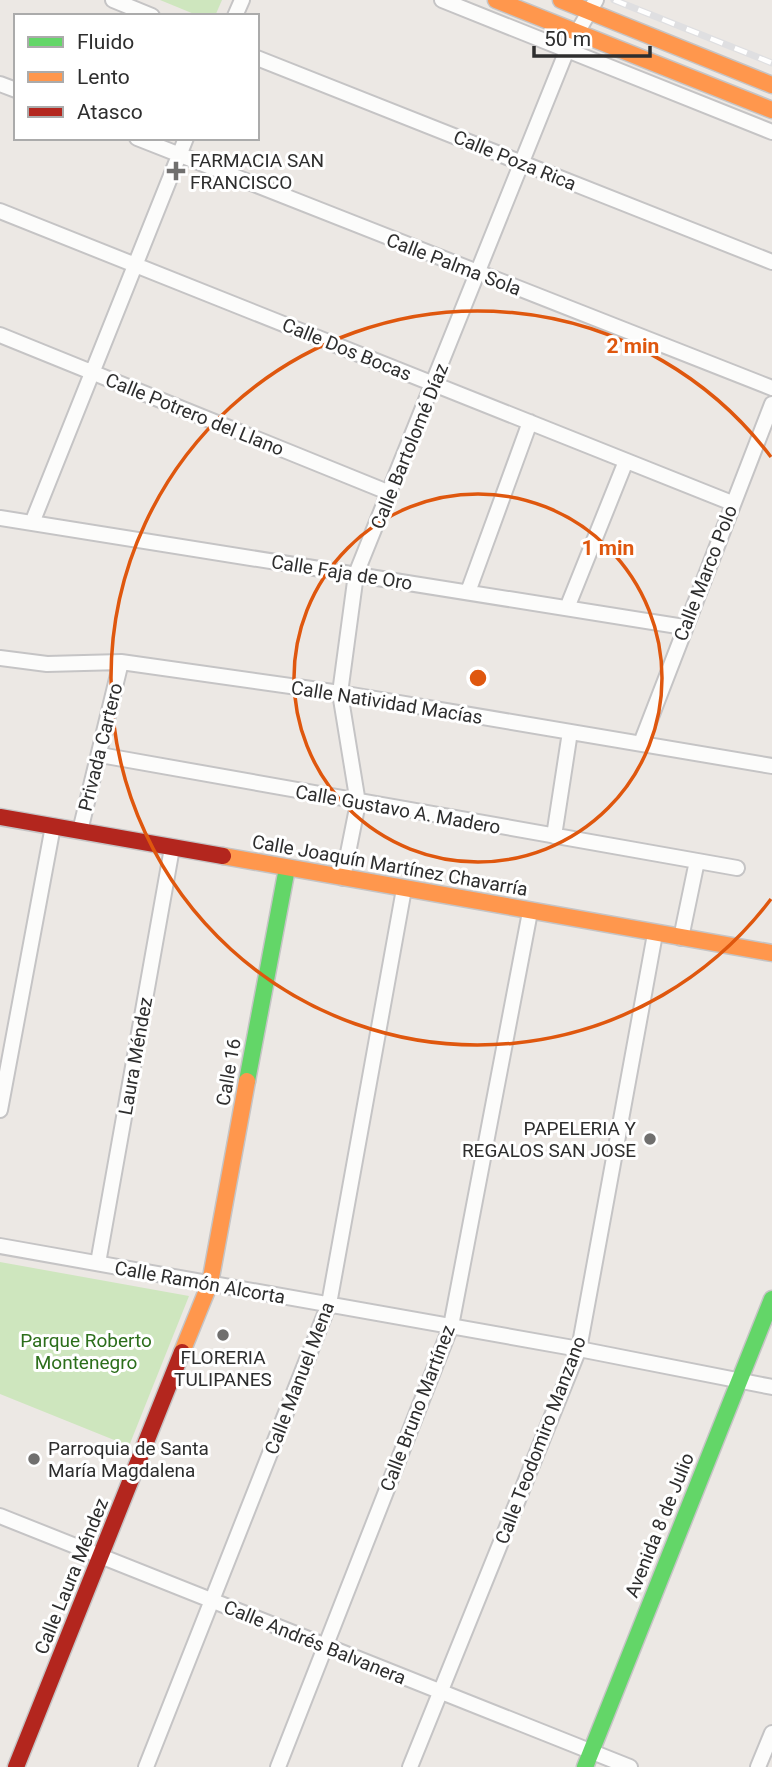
<svg xmlns="http://www.w3.org/2000/svg" width="772" height="1767" font-family="Roboto,sans-serif">
<rect width="100%" height="100%" fill="#ece8e4"/>
<path fill="#cee6be" d="M 160,0 L 222,0 L 215,16 L 199,16 Z
M 0,1262 L 189,1296 L 129,1446 L 0,1394 Z"/>
<g fill="none" stroke-linecap="round" stroke-linejoin="round">
<g stroke="#c5c4c5" stroke-width="18">
<path id="street" d="M 113,0 L 152,16
M 442,0 L 772,132
M 235,16 L 242,0
M 257,58 L 772,262
M 0,84 L 16,90
M 137,138 L 772,388
M 0,211 L 732,503
M 0,335 L 390,493
M 0,518 L 684,627
M 32,523 L 186,138
M 468,592 L 530,422
M 567,608 L 626,461
M 0,658 L 47,664 L 121,662 L 340,693 L 772,766
M 641,743 L 772,404
M 100,755 L 737,868
M 80,831 L 121,662
M 554,836 L 570,732
M 343,878 L 358,803 L 340,693 L 356,574 L 567,50 L 596,0
M 681,938 L 697,861
M 0,1110 L 53,826
M 0,1246 L 579,1349 L 772,1387
M 98,1263 L 172,848
M 0,1516 L 630,1767
M 146,1767 L 329,1304 L 404,889
M 278,1767 L 451,1326 L 530,912
M 410,1767 L 579,1349 L 655,934
M 758,1767 L 772,1733"/>
</g>
<g stroke="#c5c4c5" stroke-width="19">
<path id="fast" d="M 247,1081 L 287,868
M 585,1767 L 772,1299"/>
</g>
<g stroke="#c5c4c5" stroke-width="19">
<path id="slow" d="M 496,0 L 772,110
M 561,0 L 772,85
M 223,856 L 772,953
M 182,1352 L 210,1283 L 247,1081"/>
</g>
<g stroke="#c5c4c5" stroke-width="19">
<path id="jam" d="M 0,817 L 223,856
M 16,1767 L 182,1352"/>
</g>
<use href="#street" stroke="#fcfcfb" stroke-width="14"/>
<use href="#fast" stroke="#63d668" stroke-width="16"/>
<use href="#slow" stroke="#ff974d" stroke-width="16"/>
<use href="#jam" stroke="#b3261e" stroke-width="16"/>
<g stroke="#dfdfe1" stroke-width="7">
<path id="rail" d="M 614,0 L 772,63"/>
</g>
<use href="#rail" stroke="#fff" stroke-width="4.5" stroke-dasharray="13" stroke-linecap="butt"/>
</g>
<g fill="none" stroke="#df570e" stroke-width="3.5">
<circle cx="478" cy="678" r="184"/>
<path d="M771 899A367 367 0 1 1 771 457"/>
</g>
<g fill="#706f6e" stroke="#fff" stroke-width="2.5">
<path d="M172.5 160.5h7v7h7v7h-7v7h-7v-7h-7v-7h7z"/>
<circle cx="650" cy="1139" r="7"/>
<circle cx="223" cy="1335" r="7"/>
<circle cx="34" cy="1459" r="7"/>
</g>
<g text-anchor="middle" stroke-width="6" stroke-linejoin="round" paint-order="stroke">
<g font-size="19" fill="#2e2e2e" stroke="#fff" text-anchor="start">
<text x="190" y="167">FARMACIA SAN<tspan x="190" dy="22">FRANCISCO</tspan></text>
<text x="636" y="1135" text-anchor="end">PAPELERIA Y<tspan x="636" dy="22">REGALOS SAN JOSE</tspan></text>
<text x="223" y="1364" text-anchor="middle">FLORERIA<tspan x="223" dy="22">TULIPANES</tspan></text>
<text x="48" y="1455">Parroquia de Santa<tspan x="48" dy="22">María Magdalena</tspan></text>
</g>
<g font-size="19" fill="#2e2e2e" stroke="#fff">
<text transform="translate(515 160) rotate(22)" y="7">Calle Poza Rica</text>
<text transform="translate(454 264) rotate(21)" y="7">Calle Palma Sola</text>
<text transform="translate(347 349) rotate(22)" y="7">Calle Dos Bocas</text>
<text transform="translate(195 414) rotate(22)" y="7">Calle Potrero del Llano</text>
<text transform="translate(409 446) rotate(-68)" y="7">Calle Bartolomé Díaz</text>
<text transform="translate(342 572) rotate(9)" y="7">Calle Faja de Oro</text>
<text transform="translate(705 573) rotate(-69)" y="7">Calle Marco Polo</text>
<text transform="translate(387 702) rotate(9)" y="7">Calle Natividad Macías</text>
<text transform="translate(100 747) rotate(-76)" y="7">Privada Cartero</text>
<text transform="translate(398 809) rotate(10)" y="7">Calle Gustavo A. Madero</text>
<text transform="translate(390 865) rotate(10)" y="7">Calle Joaquín Martínez Chavarría</text>
<text transform="translate(135 1056) rotate(-80)" y="7">Laura Méndez</text>
<text transform="translate(228 1072) rotate(-80)" y="7">Calle 16</text>
<text transform="translate(200 1282) rotate(10)" y="7">Calle Ramón Alcorta</text>
<text transform="translate(299 1378) rotate(-69)" y="7">Calle Manuel Mena</text>
<text transform="translate(417 1408) rotate(-69)" y="7">Calle Bruno Martínez</text>
<text transform="translate(540 1440) rotate(-69)" y="7">Calle Teodomiro Manzano</text>
<text transform="translate(659 1525) rotate(-68)" y="7">Avenida 8 de Julio</text>
<text transform="translate(71 1576) rotate(-68)" y="7">Calle Laura Méndez</text>
<text transform="translate(315 1642) rotate(22)" y="7">Calle Andrés Balvanera</text>
</g>
<g font-size="19" fill="#2c6e1b" stroke="#fff">
<text x="86" y="1347">Parque Roberto<tspan x="86" dy="22">Montenegro</tspan></text>
</g>
</g>
<circle cx="478" cy="678" r="10" fill="#df570e" stroke="#fff" stroke-width="3.5"/>
<g font-size="21" text-anchor="middle" font-weight="bold" fill="#df570e" stroke="#fff" stroke-width="6" stroke-linejoin="round" paint-order="stroke">
<text x="633" y="353">2 min</text>
<text x="608" y="555">1 min</text>
</g>
<rect x="14" y="14" width="245" height="126" fill="#ffffff" stroke="#ababab" stroke-width="2"/>
<rect x="28" y="37" width="35" height="10" fill="#63d668" stroke="#ababab" stroke-width="2"/>
<text x="77" y="49" font-size="21" fill="#2e2e2e">Fluido</text>
<rect x="28" y="72" width="35" height="10" fill="#ff974d" stroke="#ababab" stroke-width="2"/>
<text x="77" y="84" font-size="21" fill="#2e2e2e">Lento</text>
<rect x="28" y="107" width="35" height="10" fill="#b3261e" stroke="#ababab" stroke-width="2"/>
<text x="77" y="119" font-size="21" fill="#2e2e2e">Atasco</text>
<path d="M534 46v10h116v-10" fill="none" stroke="#2e2e2e" stroke-width="3.5"/>
<text x="544" y="46" font-size="21" fill="#2e2e2e" stroke="#ffffff" stroke-width="5" paint-order="stroke">50 m</text>
</svg>
